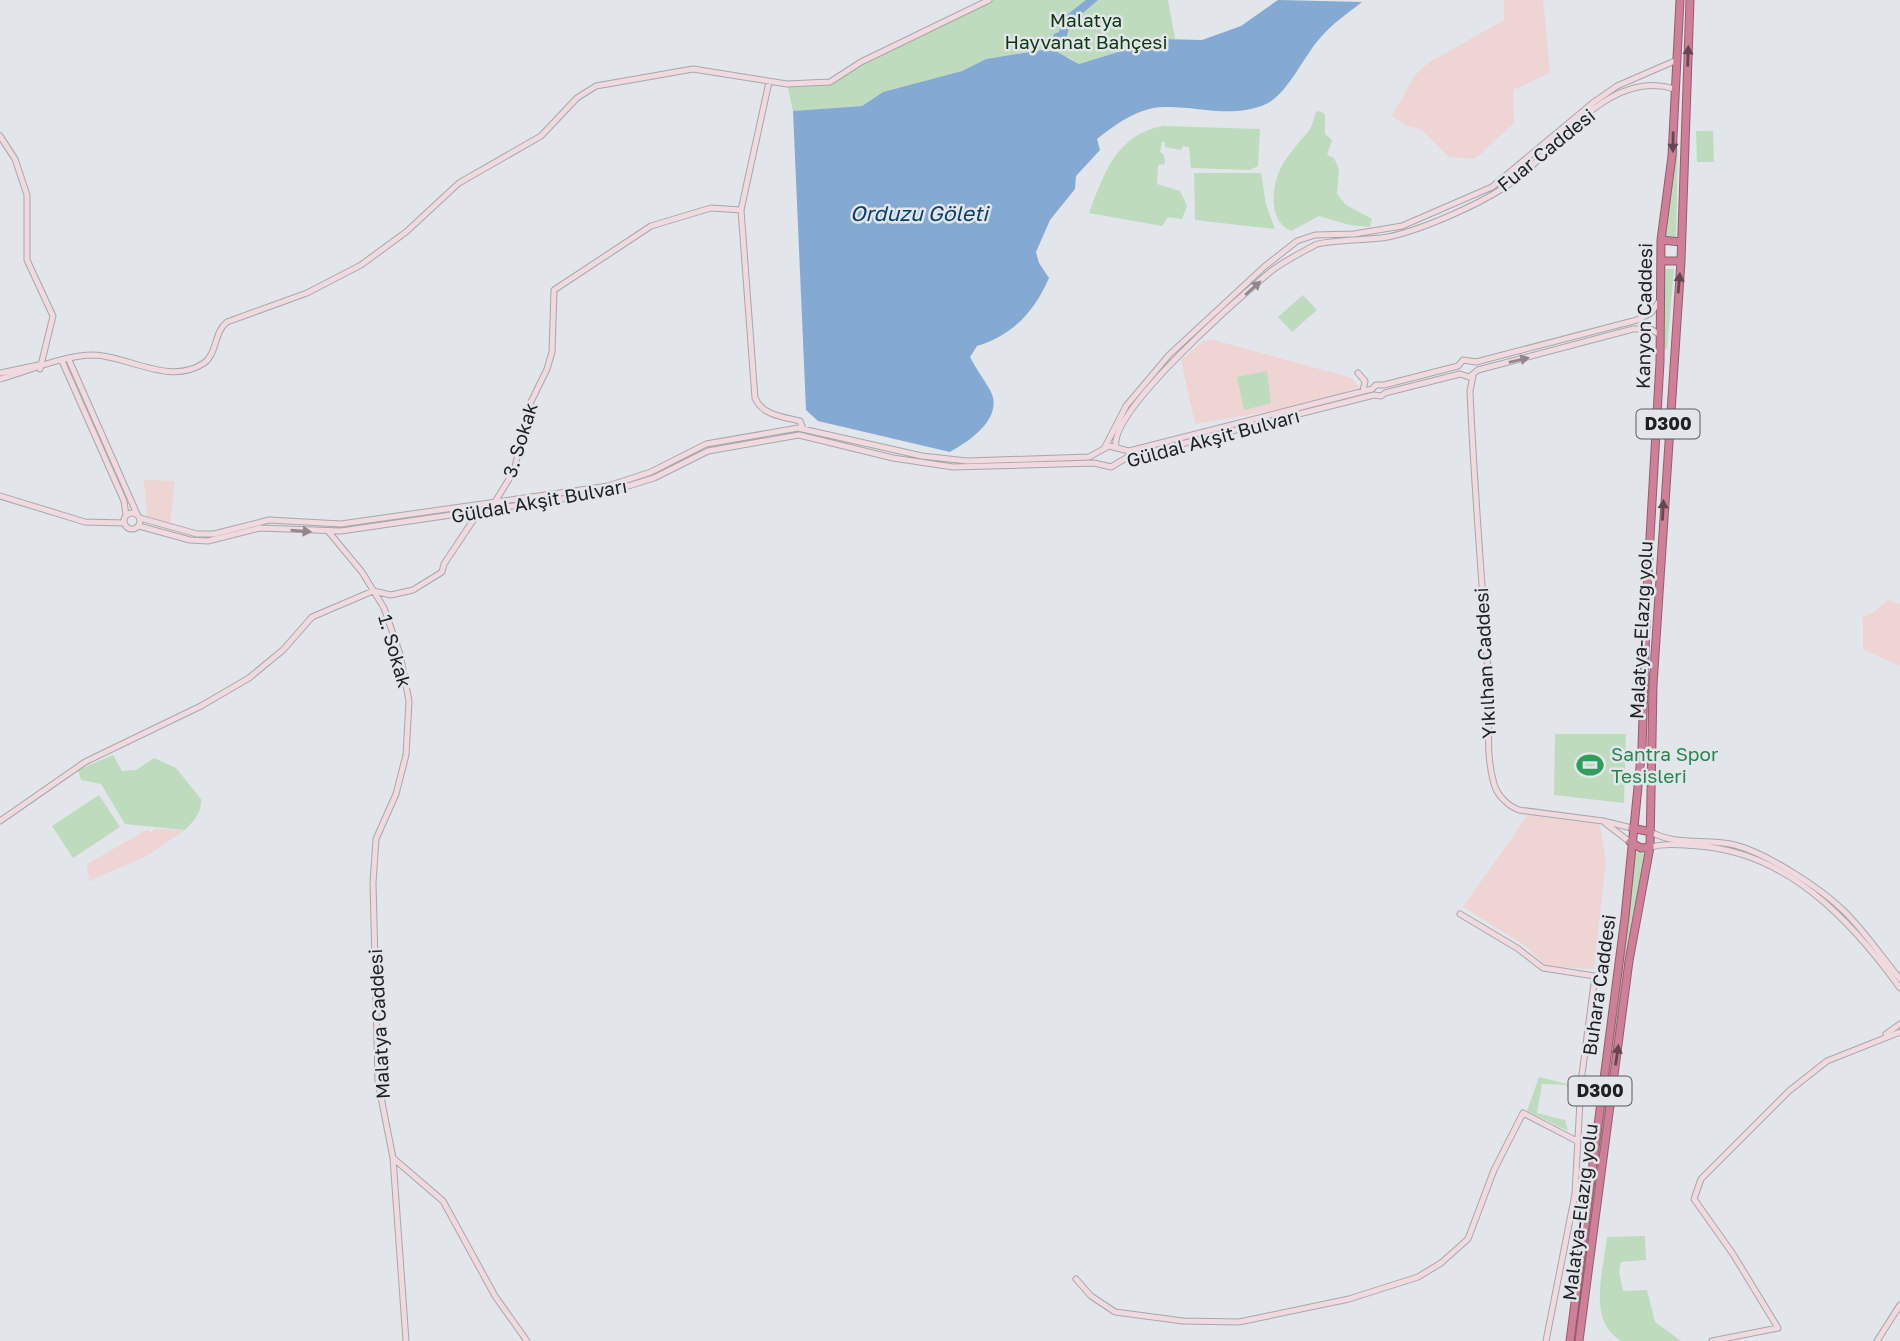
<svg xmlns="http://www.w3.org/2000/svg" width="1900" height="1341" font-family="'Golos Text',sans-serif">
<rect width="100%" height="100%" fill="#e2e5ea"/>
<path fill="#efd4d4" d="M 1504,0 L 1543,0 L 1550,73 L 1513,90 L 1514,123 L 1475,159 L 1449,157 L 1421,129 L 1407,126 L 1392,116 L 1415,75 L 1428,63 L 1504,20 Z
M 1214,340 L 1352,378 L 1359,387 L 1316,403 L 1195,424 L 1181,360 L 1203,341 Z
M 144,480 L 175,481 L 170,524 L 147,516 Z
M 1888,600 L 1900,605 L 1900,666 L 1863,649 L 1863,617 L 1874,612 Z
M 1528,815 L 1600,824 L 1606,861 L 1594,969 L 1546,966 L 1526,946 L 1463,907 Z
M 148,829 L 150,832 L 156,829 L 185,830 L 147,856 L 89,881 L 87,864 Z"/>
<path fill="#bedbbd" d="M 989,0 L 1168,0 L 1175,39 L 1161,39 L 1079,64 L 1070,58 L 1042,50 L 986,59 L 962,71 L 883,92 L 862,106 L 793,111 L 787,84 L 830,82 Z
M 1320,111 L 1325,115 L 1325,134 L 1332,140 L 1327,155 L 1334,158 L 1339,169 L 1337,194 L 1346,205 L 1372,219 L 1370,227 L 1350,225 L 1319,216 L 1291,231 C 1266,220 1272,181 1284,162 C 1291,151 1300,141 1308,132 C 1312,127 1314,118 1316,112 Z
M 1163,126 L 1260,129 L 1258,166 L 1250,170 L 1191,168 L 1189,147 L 1183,146 L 1181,150 L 1165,147 L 1165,142 L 1162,142 L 1160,152 L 1164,155 L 1165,164 L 1158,165 L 1157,184 L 1180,191 L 1187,206 L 1182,219 L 1168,217 L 1162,226 L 1089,213 C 1104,173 1117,134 1163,126 Z
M 1696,131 L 1713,131 L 1714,162 L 1697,162 Z
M 1675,149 L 1678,149 L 1676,237 L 1664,236 Z
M 1194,173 L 1261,173 L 1266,205 L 1275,229 L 1195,220 Z
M 1663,269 L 1674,269 L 1667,349 L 1663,349 Z
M 1303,295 L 1317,310 L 1292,332 L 1278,317 Z
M 1267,371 L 1271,403 L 1244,410 L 1237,377 Z
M 1555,734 L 1626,734 L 1624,803 L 1554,795 Z
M 113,755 L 122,771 L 136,770 L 154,758 L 176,768 L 201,799 C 202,813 194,821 185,830 L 125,824 L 101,784 L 81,780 L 78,770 Z
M 99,795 L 120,827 L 73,858 L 52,826 Z
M 1633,852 L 1645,853 C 1615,1015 1600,1178 1576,1341 L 1573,1341 L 1626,939 Z
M 1539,1077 L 1575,1086 L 1573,1097 L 1568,1096 L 1569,1089 L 1566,1085 L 1542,1084 L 1537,1113 L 1565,1120 L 1568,1131 L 1527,1111 Z
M 1645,1236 L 1646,1260 L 1621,1262 L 1619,1272 L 1623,1291 L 1647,1290 L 1655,1322 L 1681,1341 L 1622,1341 C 1586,1322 1604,1269 1607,1237 Z"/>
<path fill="#84a9d2" d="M 1086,0 L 1098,0 L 1070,24 L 1065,43 L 1052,40 L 1054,34 L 1059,32 L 1063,18 Z
M 1278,0 L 1362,2 C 1348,13 1332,24 1321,37 C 1305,54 1287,95 1266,104 C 1232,119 1199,106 1164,107 C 1139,107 1116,124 1097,139 L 1100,150 L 1076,176 L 1075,189 L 1050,220 L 1036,252 L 1039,263 L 1049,278 C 1034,312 1013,335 977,346 L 970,357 C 976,369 984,379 990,390 C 1005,417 970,441 950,452 L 818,421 L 806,410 L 793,111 L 862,106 L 883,92 L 962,71 L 986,59 L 1042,50 L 1057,52 L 1079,64 L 1161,39 L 1202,40 L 1241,26 Z"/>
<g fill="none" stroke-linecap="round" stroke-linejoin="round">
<g stroke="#a5a8ad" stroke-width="7">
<path id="secondary" d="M 769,82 L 741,210 L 755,398 C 762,415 783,417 800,421 L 803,429
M 0,136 L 15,159 L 27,195 L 27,260 L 53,316 L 40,369
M 69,360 L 137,514
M 62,361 L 124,501 L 126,515
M 0,373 L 43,364
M 1358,373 L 1365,381 L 1363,391
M 1473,376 L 1470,391 C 1474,490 1483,589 1489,689 C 1490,720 1485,753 1494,784 C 1497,795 1508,806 1519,810 L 1603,821 L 1632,828
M 0,379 C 29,371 63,355 94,355 C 128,356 170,386 204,363 C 217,354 214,332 227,322 L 307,293 L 361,265 L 406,232 L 459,183 L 541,136 L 577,98 L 596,86 L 693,69 L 787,84 L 830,82 L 861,62 L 989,0
M 1105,447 L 1126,406 L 1169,355 L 1264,267 L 1297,241 L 1315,235 L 1354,234 L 1402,226 L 1492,187 L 1594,102 L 1617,86 L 1677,60
M 1116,447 C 1109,411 1240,297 1270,272 C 1284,261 1301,253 1315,245 C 1323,240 1374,240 1388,237 C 1421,230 1476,206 1505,187 C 1556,155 1604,67 1675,89
M 0,496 L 85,522 L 124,523
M 495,502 L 514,471 L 529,406 L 547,369 L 552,352 L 554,290 L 651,226 L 711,208 L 741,210
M124 521a8 8 0 1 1 16 0a8 8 0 1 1-16 0Z
M 140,518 L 197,534 L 214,534 L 269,520 L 341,524 L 608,486 L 651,472 L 706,444 L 798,428 L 922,456 L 967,461 L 1089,457 L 1109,446 L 1129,451 L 1372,389 L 1376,385 L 1384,385 L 1458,366 L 1463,360 L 1476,362 L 1637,320 L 1651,313 L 1660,300
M 139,526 L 190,540 L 208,541 L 260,528 L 341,531 L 609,492 L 654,478 L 708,451 L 799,435 L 893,458 L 953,467 L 1094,463 L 1111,467 L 1126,458 L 1374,395 L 1381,396 L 1385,393 L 1460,374 L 1469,377 L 1478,370 L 1633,329 L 1651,329 L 1660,335
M 328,531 L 362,572 L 384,608 L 400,654 L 409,701 L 406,755 L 396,794 L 376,839 L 373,883 L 378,1082 L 393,1158 L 406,1341
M 0,821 L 85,762 L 201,706 L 249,678 L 283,650 L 312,617 L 373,591 L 391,595 L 413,590 L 442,572 L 444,564 L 478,513
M 1605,823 L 1630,842
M 1651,832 C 1675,846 1709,838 1735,845 C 1768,854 1821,888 1845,912 C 1865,932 1882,957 1900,979
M 1650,847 C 1666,843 1682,845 1698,846 C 1787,852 1851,920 1900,988
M 1460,914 L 1517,948 L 1543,968 L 1595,976 L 1581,1082 L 1575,1194 L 1546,1341
M 1886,1034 L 1900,1024
M 393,1158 L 443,1201 L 495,1296 L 527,1341
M 1076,1279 L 1091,1296 L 1115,1312 L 1183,1321 L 1239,1322 L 1349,1299 L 1418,1277 L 1441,1263 L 1468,1239 L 1494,1170 L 1523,1113 L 1577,1141
M 1712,1341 L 1778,1328 L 1733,1254 L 1694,1199 L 1701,1179 L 1789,1091 L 1827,1061 L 1900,1032
M 1877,1341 L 1900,1305"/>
</g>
<g stroke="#915e6e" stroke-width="9">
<path id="highway" d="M 1661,240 L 1681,242
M 1661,261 L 1681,261
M 1632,828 L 1651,832
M 1630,842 L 1641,848 L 1650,847
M 1570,1341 L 1625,917 L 1642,747 L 1647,590 L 1660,362 L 1661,240 L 1672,156 L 1680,0
M 1579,1341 L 1629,961 L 1650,847 L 1653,685 L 1681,261 L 1690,0"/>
</g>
<use href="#secondary" stroke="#f1d9e0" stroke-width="5"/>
<use href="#highway" stroke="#cf7f98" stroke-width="7"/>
</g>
<defs><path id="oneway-solid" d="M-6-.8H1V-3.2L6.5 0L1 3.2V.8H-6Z" transform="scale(1.75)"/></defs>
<g fill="#654651">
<use href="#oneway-solid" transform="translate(1688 56) rotate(-88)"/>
<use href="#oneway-solid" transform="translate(1673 142) rotate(91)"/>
<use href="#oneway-solid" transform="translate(1679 283) rotate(-85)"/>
<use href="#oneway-solid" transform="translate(1663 510) rotate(-87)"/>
<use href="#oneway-solid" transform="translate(1617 1055) rotate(-82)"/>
</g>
<g fill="#92868a">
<use href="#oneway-solid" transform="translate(1253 288) rotate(-42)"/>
<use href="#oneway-solid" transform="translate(1519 360) rotate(-13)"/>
<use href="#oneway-solid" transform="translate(301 531) rotate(5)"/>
</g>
<defs>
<g id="stadium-bare" transform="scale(2.1)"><path d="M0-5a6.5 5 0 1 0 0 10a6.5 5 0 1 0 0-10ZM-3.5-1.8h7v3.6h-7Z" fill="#2e9e5b" stroke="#e2e5ea" stroke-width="2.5" paint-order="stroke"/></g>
</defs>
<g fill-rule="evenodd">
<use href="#stadium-bare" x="1590" y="765"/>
</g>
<g text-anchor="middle" stroke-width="5" stroke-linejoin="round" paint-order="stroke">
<g fill="#e2e5ea" stroke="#595b5d" stroke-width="2">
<rect x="1636.5" y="409.5" width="63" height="29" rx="5"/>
<rect x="1568.5" y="1076.5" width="63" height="29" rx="5"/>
</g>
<g font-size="18" font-weight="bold" fill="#1e2021">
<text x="1668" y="430">D300</text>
<text x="1600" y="1097">D300</text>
</g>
<g font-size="19" fill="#0d380f" stroke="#e2e5ea">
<text x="1086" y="27">Malatya<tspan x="1086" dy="22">Hayvanat Bahçesi</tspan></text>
</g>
<g font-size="19" fill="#1e2021" stroke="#e2e5ea">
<text transform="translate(1546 150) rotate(-39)" y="7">Fuar Caddesi</text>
<text transform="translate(1644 316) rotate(-89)" y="7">Kanyon Caddesi</text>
<text transform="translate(1213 438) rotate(-15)" y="7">Güldal Akşit Bulvarı</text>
<text transform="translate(520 440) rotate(-73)" y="7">3. Sokak</text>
<text transform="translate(539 501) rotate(-10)" y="7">Güldal Akşit Bulvarı</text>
<text transform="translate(1641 630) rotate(-87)" y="7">Malatya-Elazığ yolu</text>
<text transform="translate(395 651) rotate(74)" y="7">1. Sokak</text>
<text transform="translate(1485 663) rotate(-93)" y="7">Yıkılhan Caddesi</text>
<text transform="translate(1599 985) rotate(-82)" y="7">Buhara Caddesi</text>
<text transform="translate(379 1024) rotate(-93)" y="7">Malatya Caddesi</text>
<text transform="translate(1580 1212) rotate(-83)" y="7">Malatya-Elazığ yolu</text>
</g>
<g font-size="19" fill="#27864d" stroke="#e2e5ea" text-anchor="start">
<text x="1611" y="761">Santra Spor<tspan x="1611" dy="22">Tesisleri</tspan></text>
</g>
<g font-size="21" font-style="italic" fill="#043f72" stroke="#e2e5ea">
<text x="919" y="221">Orduzu Göleti</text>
</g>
</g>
</svg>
